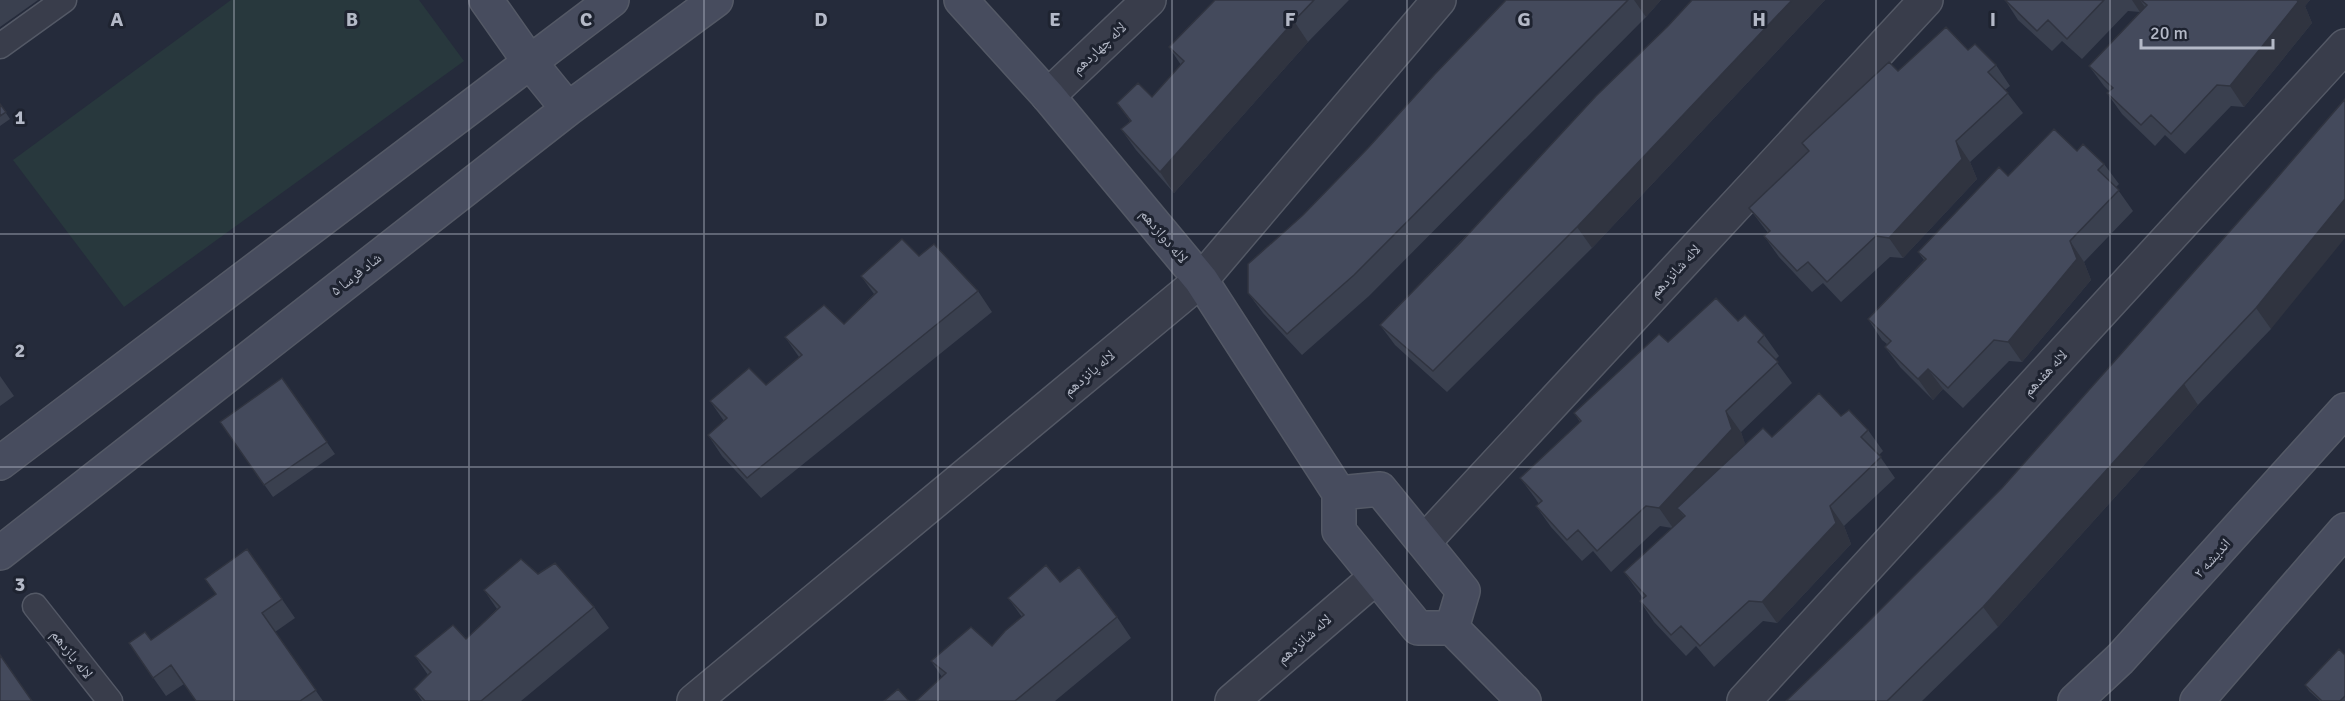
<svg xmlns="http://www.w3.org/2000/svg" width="2345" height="701" font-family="Signika,'Noto Naskh Arabic',sans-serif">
<rect width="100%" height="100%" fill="#252b3b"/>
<path fill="#28383d" d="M 231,0 L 419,0 L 464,61 L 124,307 L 13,160 Z"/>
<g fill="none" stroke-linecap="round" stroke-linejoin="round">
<g stroke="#545966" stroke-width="27">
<path id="lane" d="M 0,46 L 64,0
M 35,606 L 110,701"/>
</g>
<g stroke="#545966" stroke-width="36">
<path id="street" d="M 1048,96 L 1149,0
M 1424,542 L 1926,0
M 694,701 L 1201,280 L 1439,0
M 1232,701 L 1376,577
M 1744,701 L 2345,46"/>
</g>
<g stroke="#545966" stroke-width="36">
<path id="secondary" d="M 486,0 L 529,61 L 568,109
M 961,0 L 1048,96 L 1201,280 L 1339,493
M 0,463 L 612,0
M 1380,489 L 1463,591 L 1452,628 L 1418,628 L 1339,531 L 1339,493 Z
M 0,553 L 568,109 L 716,0
M 1452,628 L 1524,701
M 2075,701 L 2120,659 L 2345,410
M 2197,701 L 2345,530"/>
</g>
<use href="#lane" stroke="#393d4b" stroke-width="24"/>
<use href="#street" stroke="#393d4b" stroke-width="33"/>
<use href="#secondary" stroke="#474c5e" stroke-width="33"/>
</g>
<path fill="#3a404f" d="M 0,0 L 38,0 L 0,27 Z
M 1215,0 L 1349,0 L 1308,42 L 1174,193 L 1136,150 L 1121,129 L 1130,121 L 1117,103 L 1152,97 L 1181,65 L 1169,47 Z
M 1506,0 L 1661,0 L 1646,17 L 1369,296 L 1302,355 L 1263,313 L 1248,293 L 1368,148 Z
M 1692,0 L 1825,0 L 1592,248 L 1447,392 L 1395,345 L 1380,325 L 1668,26 Z
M 2005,0 L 2310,0 L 2305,6 L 2312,23 L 2244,107 L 2231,106 L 2185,154 L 2165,135 L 2155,146 L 2122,114 L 2107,93 L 2109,91 L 2104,86 L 2089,66 L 2140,12 L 2128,11 L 2082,59 L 2062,41 L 2052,51 L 2018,20 Z
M 1968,50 L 1996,65 L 2010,86 L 2005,90 L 2023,113 L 1970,162 L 1977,179 L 1903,258 L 1890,257 L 1841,302 L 1823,283 L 1812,292 L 1779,257 L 1764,236 L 1768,233 L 1749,208 L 1808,152 L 1802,143 L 1898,71 Z
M 0,104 L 10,119 L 0,126 Z
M 2077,151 L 2104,164 L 2119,184 L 2116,187 L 2133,211 L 2084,262 L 2091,280 L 2022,362 L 2009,361 L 1963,408 L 1943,389 L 1933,400 L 1900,367 L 1885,347 L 1887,344 L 1882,340 L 1868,319 L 1924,260 L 1918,252 L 2008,176 Z
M 2270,186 L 2271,329 L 2198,405 L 1998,627 L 1922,701 L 1786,701 L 1866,624 L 2002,488 Z
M 919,256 L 978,291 L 992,312 L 761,498 L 722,456 L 708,435 L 724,421 L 710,401 L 766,385 L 799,357 L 785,337 L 844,324 L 874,294 L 861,276 Z
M 1738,321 L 1764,335 L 1779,356 L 1775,360 L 1792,383 L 1741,432 L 1745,444 L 1772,437 L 1841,416 L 1868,430 L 1883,451 L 1879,455 L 1895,478 L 1844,526 L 1851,544 L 1777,623 L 1763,621 L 1714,667 L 1696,646 L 1686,656 L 1654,622 L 1640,601 L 1643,598 L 1624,572 L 1672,528 L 1660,526 L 1611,572 L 1593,551 L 1582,561 L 1551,527 L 1536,506 L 1539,504 L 1535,498 L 1520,478 L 1580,422 L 1574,413 L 1668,342 Z
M 0,376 L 14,396 L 0,406 Z
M 282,378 L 335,454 L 273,497 L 220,422 Z
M 247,549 L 295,618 L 275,632 L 323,701 L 196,701 L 184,684 L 166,696 L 129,643 L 151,640 L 216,594 Z
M 538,574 L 594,607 L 609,628 L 521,701 L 422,701 L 414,689 L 428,675 L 415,656 L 466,639 L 497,609 L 484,590 Z
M 1060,582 L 1117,617 L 1131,638 L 1055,701 L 916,701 L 942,677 L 931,661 L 992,646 L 1022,617 L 1008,598 Z
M 2345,655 L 2345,701 L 2320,701 L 2309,691 L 2305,685 Z"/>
<path fill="#303440" d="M 1634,0 L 1661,0 L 1646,17 Z
M 1792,0 L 1825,0 L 1592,248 L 1577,227 Z
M 2132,0 L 2140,0 L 2145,7 L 2140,12 Z
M 2297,0 L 2310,0 L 2305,6 L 2312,23 L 2244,107 L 2230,86 Z
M 1294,21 L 1308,42 L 1174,193 L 1160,172 Z
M 1956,141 L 1970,162 L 1977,179 L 1903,258 L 1889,238 Z
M 2345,199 L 2345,238 L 2271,329 L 2256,308 Z
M 2070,241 L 2084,262 L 2091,280 L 2022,362 L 2008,342 Z
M 1928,369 L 1943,389 L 1933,400 L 1918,379 Z
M 2184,384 L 2198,405 L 1998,627 L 1983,607 Z
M 1726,411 L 1741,432 L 1747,449 L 1677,508 L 1684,517 L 1673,528 L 1659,508 Z
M 1830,506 L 1844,526 L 1851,544 L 1777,623 L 1762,602 Z"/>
<path fill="#444a5c" stroke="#303440" stroke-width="1.5" d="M 1215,0 L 1314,0 L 1294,21 L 1160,172 L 1121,129 L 1131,121 L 1117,103 L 1138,83 L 1152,97 L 1184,61 L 1169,47 Z
M 1506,0 L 1628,0 L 1354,275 L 1287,334 L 1248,293 L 1248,264 L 1303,215 L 1368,148 L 1434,75 Z
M 1692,0 L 1792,0 L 1577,227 L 1433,371 L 1380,325 L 1461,242 L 1596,96 L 1668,26 Z
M 2005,0 L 2104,0 L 2067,39 L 2048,20 L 2037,31 Z
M 2141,0 L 2297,0 L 2298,2 L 2230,86 L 2217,85 L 2171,134 L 2151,115 L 2141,125 L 2107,93 L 2113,88 L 2089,66 L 2147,5 Z
M 1946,27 L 1968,50 L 1975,44 L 1996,65 L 1988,72 L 2008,93 L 1956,141 L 1962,159 L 1889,238 L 1876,236 L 1827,282 L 1808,262 L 1797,271 L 1764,236 L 1770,231 L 1749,208 L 1809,151 L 1802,143 L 1889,62 L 1898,71 Z
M 2345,99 L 2345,199 L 2256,308 L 2184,384 L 1983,607 L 1887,701 L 1786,701 L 1866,624 L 2002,488 L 2270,186 Z
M 0,104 L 6,112 L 0,116 Z
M 2054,129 L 2077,151 L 2083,144 L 2104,164 L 2098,170 L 2119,190 L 2070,241 L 2077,259 L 2008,342 L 1994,340 L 1948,388 L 1928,369 L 1918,379 L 1885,347 L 1891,341 L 1868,319 L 1926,259 L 1918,252 L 1999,167 L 2008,176 Z
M 902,239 L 919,256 L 934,244 L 978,291 L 747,478 L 708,435 L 727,418 L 710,401 L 749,368 L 766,385 L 802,355 L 785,337 L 824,305 L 844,324 L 877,292 L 861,276 Z
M 1716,298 L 1738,321 L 1745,315 L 1764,335 L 1758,342 L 1778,362 L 1726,411 L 1732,429 L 1659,508 L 1646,506 L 1597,551 L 1578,530 L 1567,540 L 1536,506 L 1542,501 L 1520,478 L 1581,421 L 1574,413 L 1659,334 L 1668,342 Z
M 282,378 L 327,442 L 264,485 L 220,422 Z
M 1819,393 L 1841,416 L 1849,410 L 1868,430 L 1861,437 L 1881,457 L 1830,506 L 1836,523 L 1762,602 L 1749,601 L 1700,646 L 1681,626 L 1671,635 L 1640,601 L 1646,596 L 1624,572 L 1685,516 L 1677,508 L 1763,428 L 1772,437 Z
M 247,549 L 282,599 L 262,613 L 316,690 L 300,701 L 196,701 L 171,665 L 153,678 L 129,643 L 145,632 L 151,640 L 216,594 L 205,579 Z
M 521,559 L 538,574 L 555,563 L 594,607 L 481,701 L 425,701 L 414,689 L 431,672 L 415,656 L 453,625 L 466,639 L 500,607 L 484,590 Z
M 1046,565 L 1060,582 L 1079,567 L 1117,617 L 1015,701 L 916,701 L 946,673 L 931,661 L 971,627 L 992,646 L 1005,631 L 1024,615 L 1008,598 Z
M 2339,649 L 2345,655 L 2345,696 L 2340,701 L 2322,701 L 2305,685 Z
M 0,655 L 32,701 L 0,701 Z
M 898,689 L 909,701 L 884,701 Z"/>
<path fill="none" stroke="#b4b9c7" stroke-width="1.5" stroke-opacity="0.55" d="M 234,0 L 234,701M 469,0 L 469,701M 704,0 L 704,701M 938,0 L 938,701M 1172,0 L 1172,701M 1407,0 L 1407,701M 1642,0 L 1642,701M 1876,0 L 1876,701M 2110,0 L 2110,701M 0,234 L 2345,234M 0,467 L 2345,467"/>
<g text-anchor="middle" stroke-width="6" stroke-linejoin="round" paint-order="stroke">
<g font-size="15" fill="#b4b9c7" stroke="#1e2330">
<text transform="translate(1099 48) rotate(-43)" y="5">لاله چهاردهم</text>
<text transform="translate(1164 236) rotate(50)" y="5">لاله دوازدهم</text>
<text transform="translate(1675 271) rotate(-47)" y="5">لاله شانزدهم</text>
<text transform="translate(356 274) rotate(-38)" y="5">شاد فرسا ۵</text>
<text transform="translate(1089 373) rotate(-40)" y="5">لاله پانزدهم</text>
<text transform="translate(2045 373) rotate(-47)" y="5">لاله هفدهم</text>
<text transform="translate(2212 558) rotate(-48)" y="5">اندیشه ۲</text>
<text transform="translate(1304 639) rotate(-41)" y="5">لاله شانزدهم</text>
<text transform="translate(72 654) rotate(52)" y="5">لاله یازدهم</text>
</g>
</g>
<g font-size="20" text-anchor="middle" font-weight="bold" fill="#b4b9c7" stroke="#1e2330" stroke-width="6" stroke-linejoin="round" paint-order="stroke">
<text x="117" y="26">A</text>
<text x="352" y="26">B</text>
<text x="586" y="26">C</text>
<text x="821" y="26">D</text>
<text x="1055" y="26">E</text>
<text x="1290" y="26">F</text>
<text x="1524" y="26">G</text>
<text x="1759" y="26">H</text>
<text x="1993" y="26">I</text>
<text x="20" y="124">1</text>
<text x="20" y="357">2</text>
<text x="20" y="591">3</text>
</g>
<path d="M2141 39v9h132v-9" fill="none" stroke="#b4b9c7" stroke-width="3"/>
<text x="2150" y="39" font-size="18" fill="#b4b9c7" stroke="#1e2330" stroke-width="4.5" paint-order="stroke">20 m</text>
</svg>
